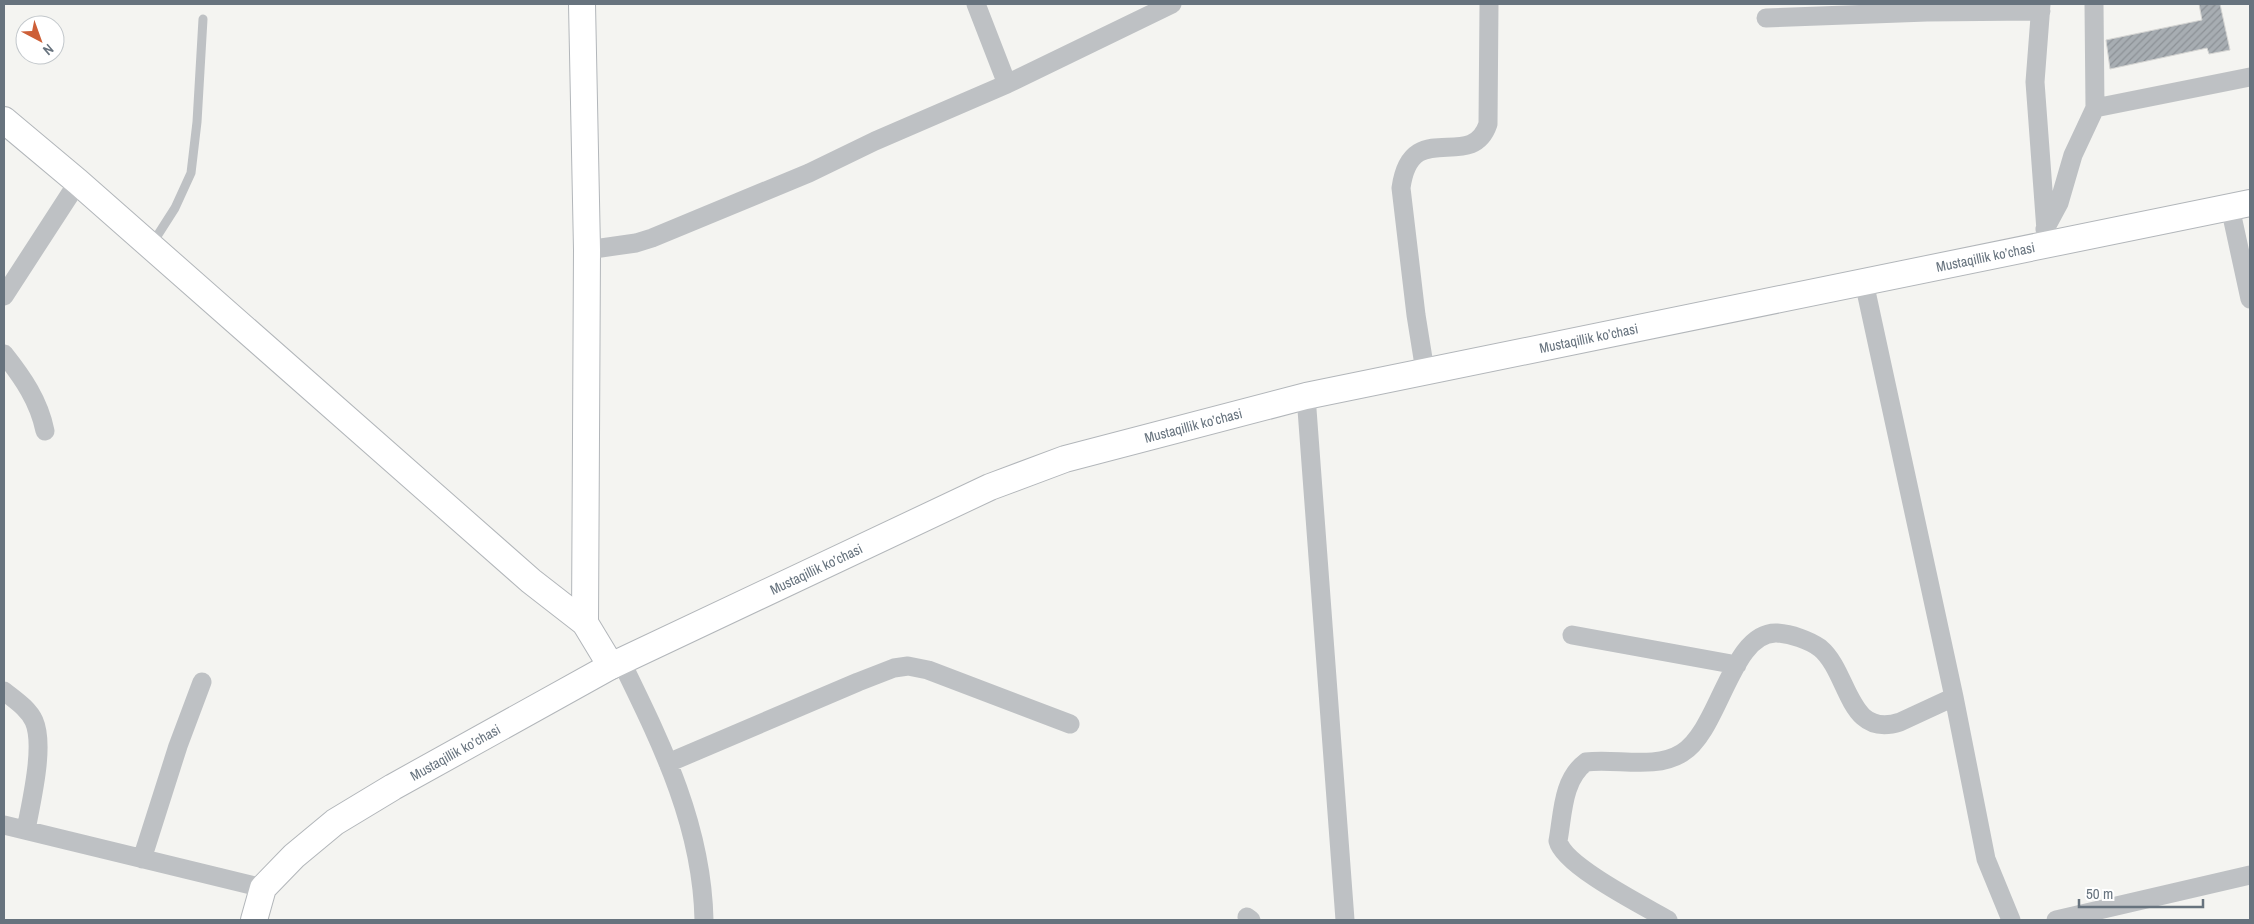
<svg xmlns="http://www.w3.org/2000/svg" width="2254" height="924" font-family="'Archivo Narrow',sans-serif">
<defs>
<pattern id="building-hatch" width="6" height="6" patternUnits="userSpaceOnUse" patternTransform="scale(1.25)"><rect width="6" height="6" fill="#a7adb2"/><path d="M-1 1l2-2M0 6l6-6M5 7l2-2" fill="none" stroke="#8c9196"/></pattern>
</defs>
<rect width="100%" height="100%" fill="#f4f4f1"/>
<path fill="url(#building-hatch)" stroke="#d5d5d3" d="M 2199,4 L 2220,4 L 2230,50 L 2209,54 L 2207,48 L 2110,69 L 2106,40 L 2202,20 Z"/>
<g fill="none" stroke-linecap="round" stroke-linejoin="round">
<g stroke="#b2b6ba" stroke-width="28">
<g id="secondary">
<path d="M 582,4 L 587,250 L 585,623"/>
<path d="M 4,120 L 78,182 L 531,581 L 585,623 L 611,666"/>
<path id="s1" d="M 254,920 L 263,888 L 294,856 L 335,822 L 393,787 L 611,666 L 990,487 L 1065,459 L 1306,396 L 2250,203"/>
</g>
</g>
<path stroke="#bec1c4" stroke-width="9" d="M 152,244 L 175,208 L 191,173 L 197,122 L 203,19"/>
<path stroke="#bec1c4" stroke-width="19" d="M 976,4 L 1007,84
M 2041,4 L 2035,82 L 2047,244
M 1766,18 L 1927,12 L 2041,11
M 2095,108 L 2250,77
M 2230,207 L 2250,299
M 2045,229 L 2059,203 L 2073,155 L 2095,108 L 2094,4
M 587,250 L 636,243 L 652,238 L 809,173 L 875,141 L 1007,84 L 1172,4
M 1864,282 L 1954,697 L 1986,859 L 2011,920
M 4,296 L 78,182
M 4,354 C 23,378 39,401 45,431
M 1425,371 L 1416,315 L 1401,188 C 1411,115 1471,174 1488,124 L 1489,4
M 1306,396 L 1345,920
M 1572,635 L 1737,665
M 621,661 C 662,745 702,825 704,920
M 4,691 C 15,700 28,708 34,721 C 45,746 31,802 26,830
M 668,763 L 858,682 L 894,668 L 908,666 L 928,670 L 1070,724
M 4,825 L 263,888
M 142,859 L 178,746 L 202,682
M 1247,917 L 1251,920
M 1668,920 C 1644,906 1564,866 1558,841 C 1563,814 1562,780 1586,762 C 1616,758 1655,770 1682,753 C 1720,730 1731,631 1777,633 C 1791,634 1809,640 1820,648 C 1850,673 1847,739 1900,722 L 1954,697
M 2056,920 L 2250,875"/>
<use href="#secondary" stroke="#fff" stroke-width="26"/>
</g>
<g text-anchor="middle" stroke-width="5" stroke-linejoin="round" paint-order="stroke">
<g font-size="14" fill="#67737e" stroke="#fff">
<text dy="5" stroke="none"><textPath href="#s1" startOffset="1890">Mustaqillik ko’chasi</textPath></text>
<text dy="5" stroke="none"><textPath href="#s1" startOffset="1485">Mustaqillik ko’chasi</textPath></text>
<text dy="5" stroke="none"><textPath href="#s1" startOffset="1080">Mustaqillik ko’chasi</textPath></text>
<text dy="5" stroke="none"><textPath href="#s1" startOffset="675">Mustaqillik ko’chasi</textPath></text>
<text dy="5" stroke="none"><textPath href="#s1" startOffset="270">Mustaqillik ko’chasi</textPath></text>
</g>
</g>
<rect width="2254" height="924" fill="none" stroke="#67737e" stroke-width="10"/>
<g transform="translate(40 40) rotate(139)"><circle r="24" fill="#ffffff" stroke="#c2c7cb"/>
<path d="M0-4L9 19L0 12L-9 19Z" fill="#cd5f37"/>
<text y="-8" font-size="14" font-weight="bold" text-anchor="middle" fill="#67737e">N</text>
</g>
<path d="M2079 899v8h124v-8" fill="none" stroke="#67737e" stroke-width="2.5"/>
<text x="2086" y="899" font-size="15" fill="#67737e" stroke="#ffffff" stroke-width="4" paint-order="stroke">50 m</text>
</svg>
